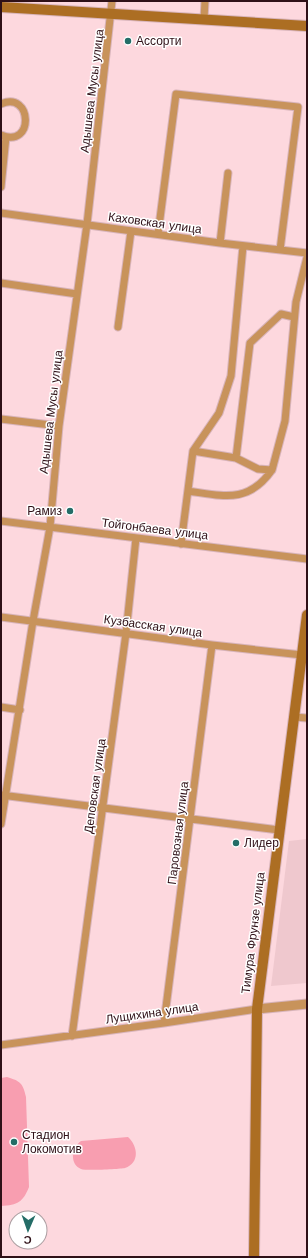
<svg xmlns="http://www.w3.org/2000/svg" width="308" height="1258" font-family="'Work Sans',sans-serif">
<rect width="100%" height="100%" fill="#fdd8de"/>
<path fill="#efc8ce" d="M 307,839 L 307,983 L 271,986 L 289,841 Z"/>
<path fill="#f89eb0" d="M 7,1077 C 20,1081 23,1083 26,1097 L 29,1187 C 23,1202 18,1205 1,1206 L 1,1078 Z
M 128,1137 C 138,1146 140,1163 125,1168 C 120,1169 86,1171 81,1169 C 76,1167 73,1162 73,1157 C 72,1150 76,1145 81,1141 Z"/>
<g fill="none" stroke-linecap="round" stroke-linejoin="round">
<g stroke="#d8b4ba" stroke-width="9">
<path id="minor" d="M 204,19 L 205,1
M 1,104 C 32,90 35,149 1,135
M 1,187 L 6,137
M 1,213 L 220,243 L 307,253
M 158,234 L 176,94 L 298,107 L 280,250
M 220,243 L 228,173
M 1,283 L 77,294
M 118,327 L 131,231
M 1,419 L 59,426
M 193,451 L 236,458 L 258,469 L 272,470 L 285,421 L 296,302 L 307,257
M 236,458 L 250,343 L 281,314 L 294,317
M 188,491 C 224,496 248,504 272,470
M 1,521 L 307,559
M 181,544 L 193,451 L 219,413 L 231,376 L 243,246
M 1,617 L 212,645 L 302,655
M 1,707 L 20,710
M 294,717 L 307,718
M 1,795 L 279,830
M 1,824 L 33,621 L 50,527 L 59,426 L 87,224 L 112,1
M 164,1023 L 212,645
M 72,1036 L 126,633 L 136,538
M 1,1045 L 164,1023 L 257,1009"/>
</g>
<g stroke="#d8b4ba" stroke-width="11">
<path id="tertiary" d="M 257,1009 L 307,1004"/>
</g>
<g stroke="#d8b4ba" stroke-width="12">
<path id="secondary" d="M 1,7 L 307,26
M 254,1257 L 257,1009 L 307,615"/>
</g>
<use href="#minor" stroke="#c8935b" stroke-width="7"/>
<use href="#tertiary" stroke="#c8935b" stroke-width="9"/>
<use href="#secondary" stroke="#ac6e23" stroke-width="10"/>
</g>
<g fill="#246d67" stroke="#fff" stroke-width="1.5">
<circle cx="128" cy="41" r="4"/>
<circle cx="70" cy="511" r="4"/>
<circle cx="236" cy="843" r="4"/>
<circle cx="14" cy="1142" r="4"/>
</g>
<g text-anchor="middle" stroke-width="3" stroke-linejoin="round" paint-order="stroke">
<g font-size="12" fill="#2f1017" stroke="#fff" text-anchor="start">
<text x="136" y="45">Ассорти</text>
<text x="62" y="515" text-anchor="end">Рамиз</text>
<text x="244" y="847">Лидер</text>
<text x="22" y="1139">Стадион<tspan x="22" dy="14">Локомотив</tspan></text>
</g>
<g font-size="12" fill="#2f1017" stroke="#fff">
<text transform="translate(92 91) rotate(-83)" y="4">Адышева Мусы улица</text>
<text transform="translate(155 223) rotate(8)" y="4">Каховская улица</text>
<text transform="translate(51 412) rotate(-83)" y="4">Адышева Мусы улица</text>
<text transform="translate(155 529) rotate(7)" y="4">Тойгонбаева улица</text>
<text transform="translate(153 626) rotate(8)" y="4">Кузбасская улица</text>
<text transform="translate(95 786) rotate(-82)" y="4">Деповская улица</text>
<text transform="translate(178 833) rotate(-83)" y="4">Паровозная улица</text>
<text transform="translate(253 933) rotate(-83)" y="4">Тимура Фрунзе улица</text>
<text transform="translate(152 1013) rotate(-8)" y="4">Лущихина улица</text>
</g>
</g>
<rect width="308" height="1258" fill="none" stroke="#2f1017" stroke-width="4"/>
<g transform="translate(28 1230) rotate(182)"><circle r="19" fill="#ffffff" stroke="#ac9fa2"/>
<path d="M0-3L7 15L0 10L-7 15Z" fill="#246d67"/>
<text y="-6" font-size="11" font-weight="bold" text-anchor="middle" fill="#2f1017">С</text>
</g>
</svg>
